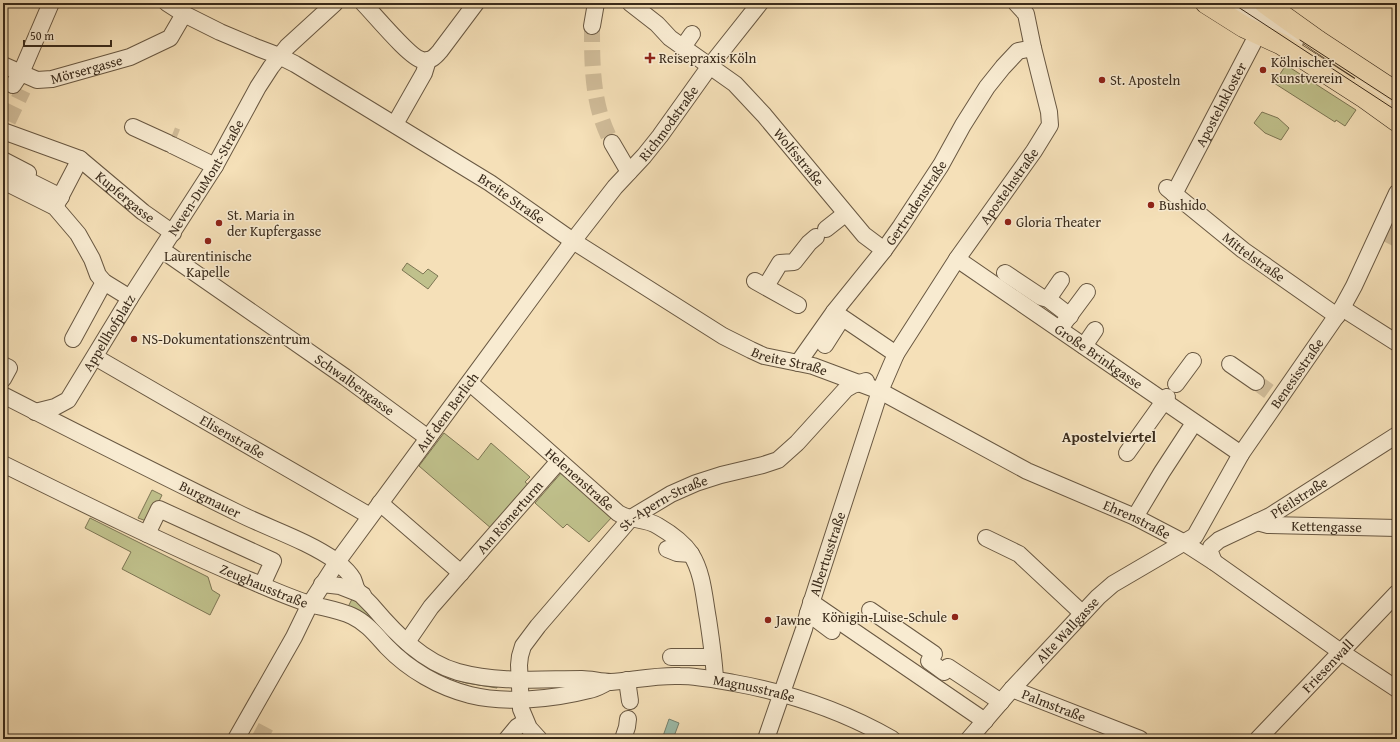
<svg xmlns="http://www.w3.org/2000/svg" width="1400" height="742" font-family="'Gentium Book Plus',serif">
<rect width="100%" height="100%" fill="#f5e0b8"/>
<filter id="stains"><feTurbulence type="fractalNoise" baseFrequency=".005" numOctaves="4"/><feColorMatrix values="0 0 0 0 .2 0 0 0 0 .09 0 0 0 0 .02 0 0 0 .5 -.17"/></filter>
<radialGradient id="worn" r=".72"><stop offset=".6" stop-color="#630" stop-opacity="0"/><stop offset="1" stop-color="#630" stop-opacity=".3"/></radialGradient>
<path fill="#c0c18c" stroke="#7d7654" d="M 1286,65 L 1356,110 L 1345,126 L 1336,120 L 1335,122 L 1274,83 Z
M 1262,112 L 1278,118 L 1289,128 L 1281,140 L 1265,133 L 1254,123 Z
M 407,263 L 423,274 L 428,269 L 438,276 L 428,289 L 402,270 Z
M 444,433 L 478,460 L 491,443 L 530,477 L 525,482 L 530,486 L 492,529 L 419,466 Z
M 562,472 L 612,517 L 589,542 L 567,524 L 563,528 L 535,503 Z
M 152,490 L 162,495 L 149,522 L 138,518 Z
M 90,518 L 208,577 L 212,590 L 220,595 L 210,615 L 122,569 L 131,552 L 85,528 Z
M 353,597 L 390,639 L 407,654 L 422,664 L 497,683 L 497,688 L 466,683 L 450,678 L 424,668 L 347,609 Z"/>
<path fill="#9dbdab" stroke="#758371" d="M 669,719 L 679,723 L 673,739 L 662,739 Z"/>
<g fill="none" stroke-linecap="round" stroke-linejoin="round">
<path stroke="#d0bc99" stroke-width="16" stroke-dasharray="16 8" stroke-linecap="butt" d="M 592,26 C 592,67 592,106 612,143
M 8,121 L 23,90
M 172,135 L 177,137
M 1387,234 L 1397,239
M 1256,382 L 1271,393
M 255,730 L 272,739"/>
<g stroke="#695842" stroke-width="18">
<g id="minor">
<path id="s1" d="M 167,3 L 184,14 L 220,32 L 258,48 L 279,56 L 295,64 L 490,183 L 573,241 L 723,336 L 751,350 L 764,356 L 813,366 L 880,391 L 1027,471 L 1135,517 L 1183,542 L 1214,562 L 1341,652 L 1397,689"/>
<path d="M 363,3 C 374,14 410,58 422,60 C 430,62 435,57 440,51 L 476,3"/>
<path id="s2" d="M 630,3 L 657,24 L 670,38 L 735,84 L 764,115 L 864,235 L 884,250"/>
<path d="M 1234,3 L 1295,42"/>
<path d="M 592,26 L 596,3"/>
<path d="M 683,47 L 692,34"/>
<path id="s3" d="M 3,65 L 37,80 L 52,79 L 130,57 L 170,38 L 184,14"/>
<path d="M 1362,82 L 1397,106"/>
<path d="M 13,85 L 21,73 L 51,3"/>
<path d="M 395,124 L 424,73 L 428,60"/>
<path d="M 133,127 L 168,143"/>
<path id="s4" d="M 3,131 L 80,159 L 143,212 L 173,233"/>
<path d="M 612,143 L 629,172"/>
<path d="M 172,145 L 215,166"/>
<path d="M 3,160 L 28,173"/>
<path d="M 13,173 L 61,197"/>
<path d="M 3,181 L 55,207 L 78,234 L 92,259 L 98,275 L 104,282 L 130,298"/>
<path id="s5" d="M 1167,188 L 1243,250 L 1337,316"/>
<path id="s6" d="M 1174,194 L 1253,43 L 1273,9"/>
<path d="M 55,207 L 80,159"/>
<path d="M 826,229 L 845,214"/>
<path id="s7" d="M 162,250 L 345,377 L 428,438"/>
<path id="s8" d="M 957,259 L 1241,454"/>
<path d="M 1005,273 L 1041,297 L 1048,299 L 1070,316"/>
<path d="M 755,281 L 798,305"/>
<path d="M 766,286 L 780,263 L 794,262 L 809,243 L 816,237"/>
<path d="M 1048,299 L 1061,280"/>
<path d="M 1342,308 L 1397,343"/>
<path d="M 834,312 L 896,354"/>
<path d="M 1064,323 L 1087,292"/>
<path d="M 73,339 L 104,282"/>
<path d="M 825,345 L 839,323"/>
<path d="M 1084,346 L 1095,330"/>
<path id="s9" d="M 95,357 L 370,516"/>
<path id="s10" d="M 798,363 L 834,312 L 884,250 L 901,226 L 941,165 L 963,125 L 987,87 L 1003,67 L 1018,51 L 1033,48"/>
<path d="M 1230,364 L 1256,382"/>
<path d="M 3,365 L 9,368 L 3,379"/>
<path id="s11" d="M 470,383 L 537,441 L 618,513 C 630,521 646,518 658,526 C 670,533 683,542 691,554 C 703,573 704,597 708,619 C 711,639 714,659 715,679"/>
<path d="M 1176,384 L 1193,361"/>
<path id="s12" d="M 3,395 C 81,435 159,474 238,513 C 270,529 306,540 336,561 C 342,566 349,572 353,579 C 353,579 356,587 356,588 C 360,595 368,601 373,607 C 396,634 423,662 458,672 C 498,683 541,679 582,679 C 591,679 601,682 611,682 C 634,680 657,675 680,676 C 698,676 717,680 734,683 C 790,693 843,711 892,739"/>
<path id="s13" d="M 35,412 L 55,407 L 68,400 L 130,298 L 215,166 L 258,87 L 271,67 L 287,47 L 335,3"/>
<path d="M 1127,453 L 1167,397"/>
<path id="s14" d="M 3,464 C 82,503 161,542 242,577 C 264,586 287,597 310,604 C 324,608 339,610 352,616 C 367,623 376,635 387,647 C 409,670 439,687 470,695 C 506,704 554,699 589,690 C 596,689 602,685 608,682"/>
<path d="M 380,503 L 461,573"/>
<path d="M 1135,517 L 1162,472 L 1194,423"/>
<path id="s15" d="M 1257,522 L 1268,525 L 1397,528"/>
<path d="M 147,534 L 159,509 L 273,561 L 262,585"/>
<path d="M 986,538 L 1019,554 L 1082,613"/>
<path d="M 667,549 L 677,553 L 691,554"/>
<path id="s16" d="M 1214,562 L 1210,552 L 1211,547 L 1219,540 L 1270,516 L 1397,435"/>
<path d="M 322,584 L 340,586 L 363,595"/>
<path d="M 811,602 L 985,721"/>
<path d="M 870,610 L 934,654 L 929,661 L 944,672 L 948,667 L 1001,702"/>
<path d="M 808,613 L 832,631"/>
<path id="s17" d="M 407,642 L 431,607 L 559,461"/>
<path d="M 671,657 L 713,657"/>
<path d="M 627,680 L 630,701"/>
<path id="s18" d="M 1012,689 L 1140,739"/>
<path id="s19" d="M 236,739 L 294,637 L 310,604 L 337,562 L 573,241 L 615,187 L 644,156 L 660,136 L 710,66 L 760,3"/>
<path d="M 507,739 L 517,727 L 525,722"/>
<path id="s20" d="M 539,739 L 529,728 L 521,709 L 519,665 L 520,656 L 523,646 L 538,626 L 631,518 L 671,494 L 696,483 L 721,475 L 763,465 L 778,460 L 797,443 L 846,389 L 853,385 L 866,381"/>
<path d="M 623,739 L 627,727 L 628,719"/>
<path id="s21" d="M 766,739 L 804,629 L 808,613 L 880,391 L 896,354 L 957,259 L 1034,151 L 1050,125 L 1049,112 L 1033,48 L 1026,14 L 1016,3"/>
<path id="s22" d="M 969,739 L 1012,689 L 1098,597 L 1113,584 L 1195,536 L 1241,454 L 1342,308 L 1354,286 L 1397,193"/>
<path id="s23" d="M 1258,739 L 1397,593"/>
</g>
</g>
<g stroke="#3a2b1b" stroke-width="22">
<path id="major" d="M 1206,3 L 1244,27 L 1281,44 L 1365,98 L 1397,121
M 1265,3 L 1318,41 L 1397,93"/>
</g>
<use href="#minor" stroke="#f8ebd1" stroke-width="16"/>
<use href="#major" stroke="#f5e0b8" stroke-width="21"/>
<path stroke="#3a2b1b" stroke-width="1" d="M 1232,3 L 1397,111
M 1300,40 L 1397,103"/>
</g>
<g fill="#8f2418" stroke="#f8ebd1" stroke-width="1.5">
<path d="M648 52h4v4h4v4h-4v4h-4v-4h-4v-4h4z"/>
<circle cx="1263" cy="70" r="4"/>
<circle cx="1102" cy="80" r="4"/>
<circle cx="1151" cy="205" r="4"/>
<circle cx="1008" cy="222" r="4"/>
<circle cx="219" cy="223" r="4"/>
<circle cx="208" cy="241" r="4"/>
<circle cx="134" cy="339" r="4"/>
<circle cx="955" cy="617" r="4"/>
<circle cx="768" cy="620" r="4"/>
</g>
<g text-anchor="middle" stroke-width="3" stroke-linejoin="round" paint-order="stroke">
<g font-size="14" fill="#3a2b1b" stroke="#f8ebd1" text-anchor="start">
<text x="659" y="63">Reisepraxis Köln</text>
<text x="1271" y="67">Kölnischer<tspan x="1271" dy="16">Kunstverein</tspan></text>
<text x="1110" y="85">St. Aposteln</text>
<text x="1159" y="210">Bushido</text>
<text x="227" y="220">St. Maria in<tspan x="227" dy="16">der Kupfergasse</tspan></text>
<text x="1016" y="227">Gloria Theater</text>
<text x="208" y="261" text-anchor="middle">Laurentinische<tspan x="208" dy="16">Kapelle</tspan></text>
<text x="142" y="344">NS-Dokumentationszentrum</text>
<text x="947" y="622" text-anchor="end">Königin-Luise-Schule</text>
<text x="776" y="625">Jawne</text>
</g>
<g font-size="14" fill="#3a2b1b" stroke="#f8ebd1">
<text dy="5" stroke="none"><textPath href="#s3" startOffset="88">Mörsergasse</textPath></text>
<text dy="5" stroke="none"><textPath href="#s6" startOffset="101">Apostelnkloster</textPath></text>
<text dy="5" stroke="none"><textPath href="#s19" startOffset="754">Richmodstraße</textPath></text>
<text dy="5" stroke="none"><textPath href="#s2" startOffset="230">Wolfsstraße</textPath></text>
<text dy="5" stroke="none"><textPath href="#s13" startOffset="297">Neven-DuMont-Straße</textPath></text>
<text dy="5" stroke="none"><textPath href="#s21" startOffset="609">Apostelnstraße</textPath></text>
<text dy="5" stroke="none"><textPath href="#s4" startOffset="141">Kupfergasse</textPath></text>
<text dy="5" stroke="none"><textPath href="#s1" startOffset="397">Breite Straße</textPath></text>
<text dy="5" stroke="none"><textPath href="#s10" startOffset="199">Gertrudenstraße</textPath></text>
<text dy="5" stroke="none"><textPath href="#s5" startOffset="111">Mittelstraße</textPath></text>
<text dy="5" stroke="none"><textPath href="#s13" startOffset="114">Appellhofplatz</textPath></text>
<text dy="5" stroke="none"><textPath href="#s8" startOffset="172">Große Brinkgasse</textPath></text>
<text dy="5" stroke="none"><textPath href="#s1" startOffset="721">Breite Straße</textPath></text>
<text dy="5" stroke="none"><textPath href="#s22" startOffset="499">Benesisstraße</textPath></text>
<text dy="5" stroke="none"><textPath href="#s7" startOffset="235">Schwalbengasse</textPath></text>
<text dy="5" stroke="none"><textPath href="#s19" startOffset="390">Auf dem Berlich</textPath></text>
<text dy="5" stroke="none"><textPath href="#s9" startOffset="159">Elisenstraße</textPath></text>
<text dy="5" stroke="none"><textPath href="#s11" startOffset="146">Helenenstraße</textPath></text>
<text dy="5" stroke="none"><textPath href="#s16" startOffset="117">Pfeilstraße</textPath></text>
<text dy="5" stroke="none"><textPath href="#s12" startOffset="232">Burgmauer</textPath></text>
<text dy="5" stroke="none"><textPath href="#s20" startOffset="302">St.-Apern-Straße</textPath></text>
<text dy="5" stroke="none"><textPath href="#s17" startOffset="162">Am Römerturm</textPath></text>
<text dy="5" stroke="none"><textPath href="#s1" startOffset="1104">Ehrenstraße</textPath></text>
<text dy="5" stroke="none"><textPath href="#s15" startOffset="70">Kettengasse</textPath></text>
<text dy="5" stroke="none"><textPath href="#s21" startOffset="195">Albertusstraße</textPath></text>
<text dy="5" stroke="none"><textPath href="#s14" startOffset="288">Zeughausstraße</textPath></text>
<text dy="5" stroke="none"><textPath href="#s22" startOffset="147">Alte Wallgasse</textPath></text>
<text dy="5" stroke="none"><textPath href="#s23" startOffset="101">Friesenwall</textPath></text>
<text dy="5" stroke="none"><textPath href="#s12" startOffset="839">Magnusstraße</textPath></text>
<text dy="5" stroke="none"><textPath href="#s18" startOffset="45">Palmstraße</textPath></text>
</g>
<g font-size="15" font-weight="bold" fill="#3a2b1b" stroke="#f8ebd1">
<text x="1109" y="442">Apostelviertel</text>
</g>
</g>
<rect width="1400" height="742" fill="none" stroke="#f5e0b8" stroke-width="16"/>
<rect x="4" y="4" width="1392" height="734" fill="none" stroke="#3a2b1b" stroke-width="2"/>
<rect x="8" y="8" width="1384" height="726" fill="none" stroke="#3a2b1b"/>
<path d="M24 40v6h87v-6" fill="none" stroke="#3a2b1b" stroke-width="2"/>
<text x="30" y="40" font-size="12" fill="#3a2b1b" stroke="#f8ebd1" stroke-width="3" paint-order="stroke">50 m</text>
<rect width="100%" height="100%" filter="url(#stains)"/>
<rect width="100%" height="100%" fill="url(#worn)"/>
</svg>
